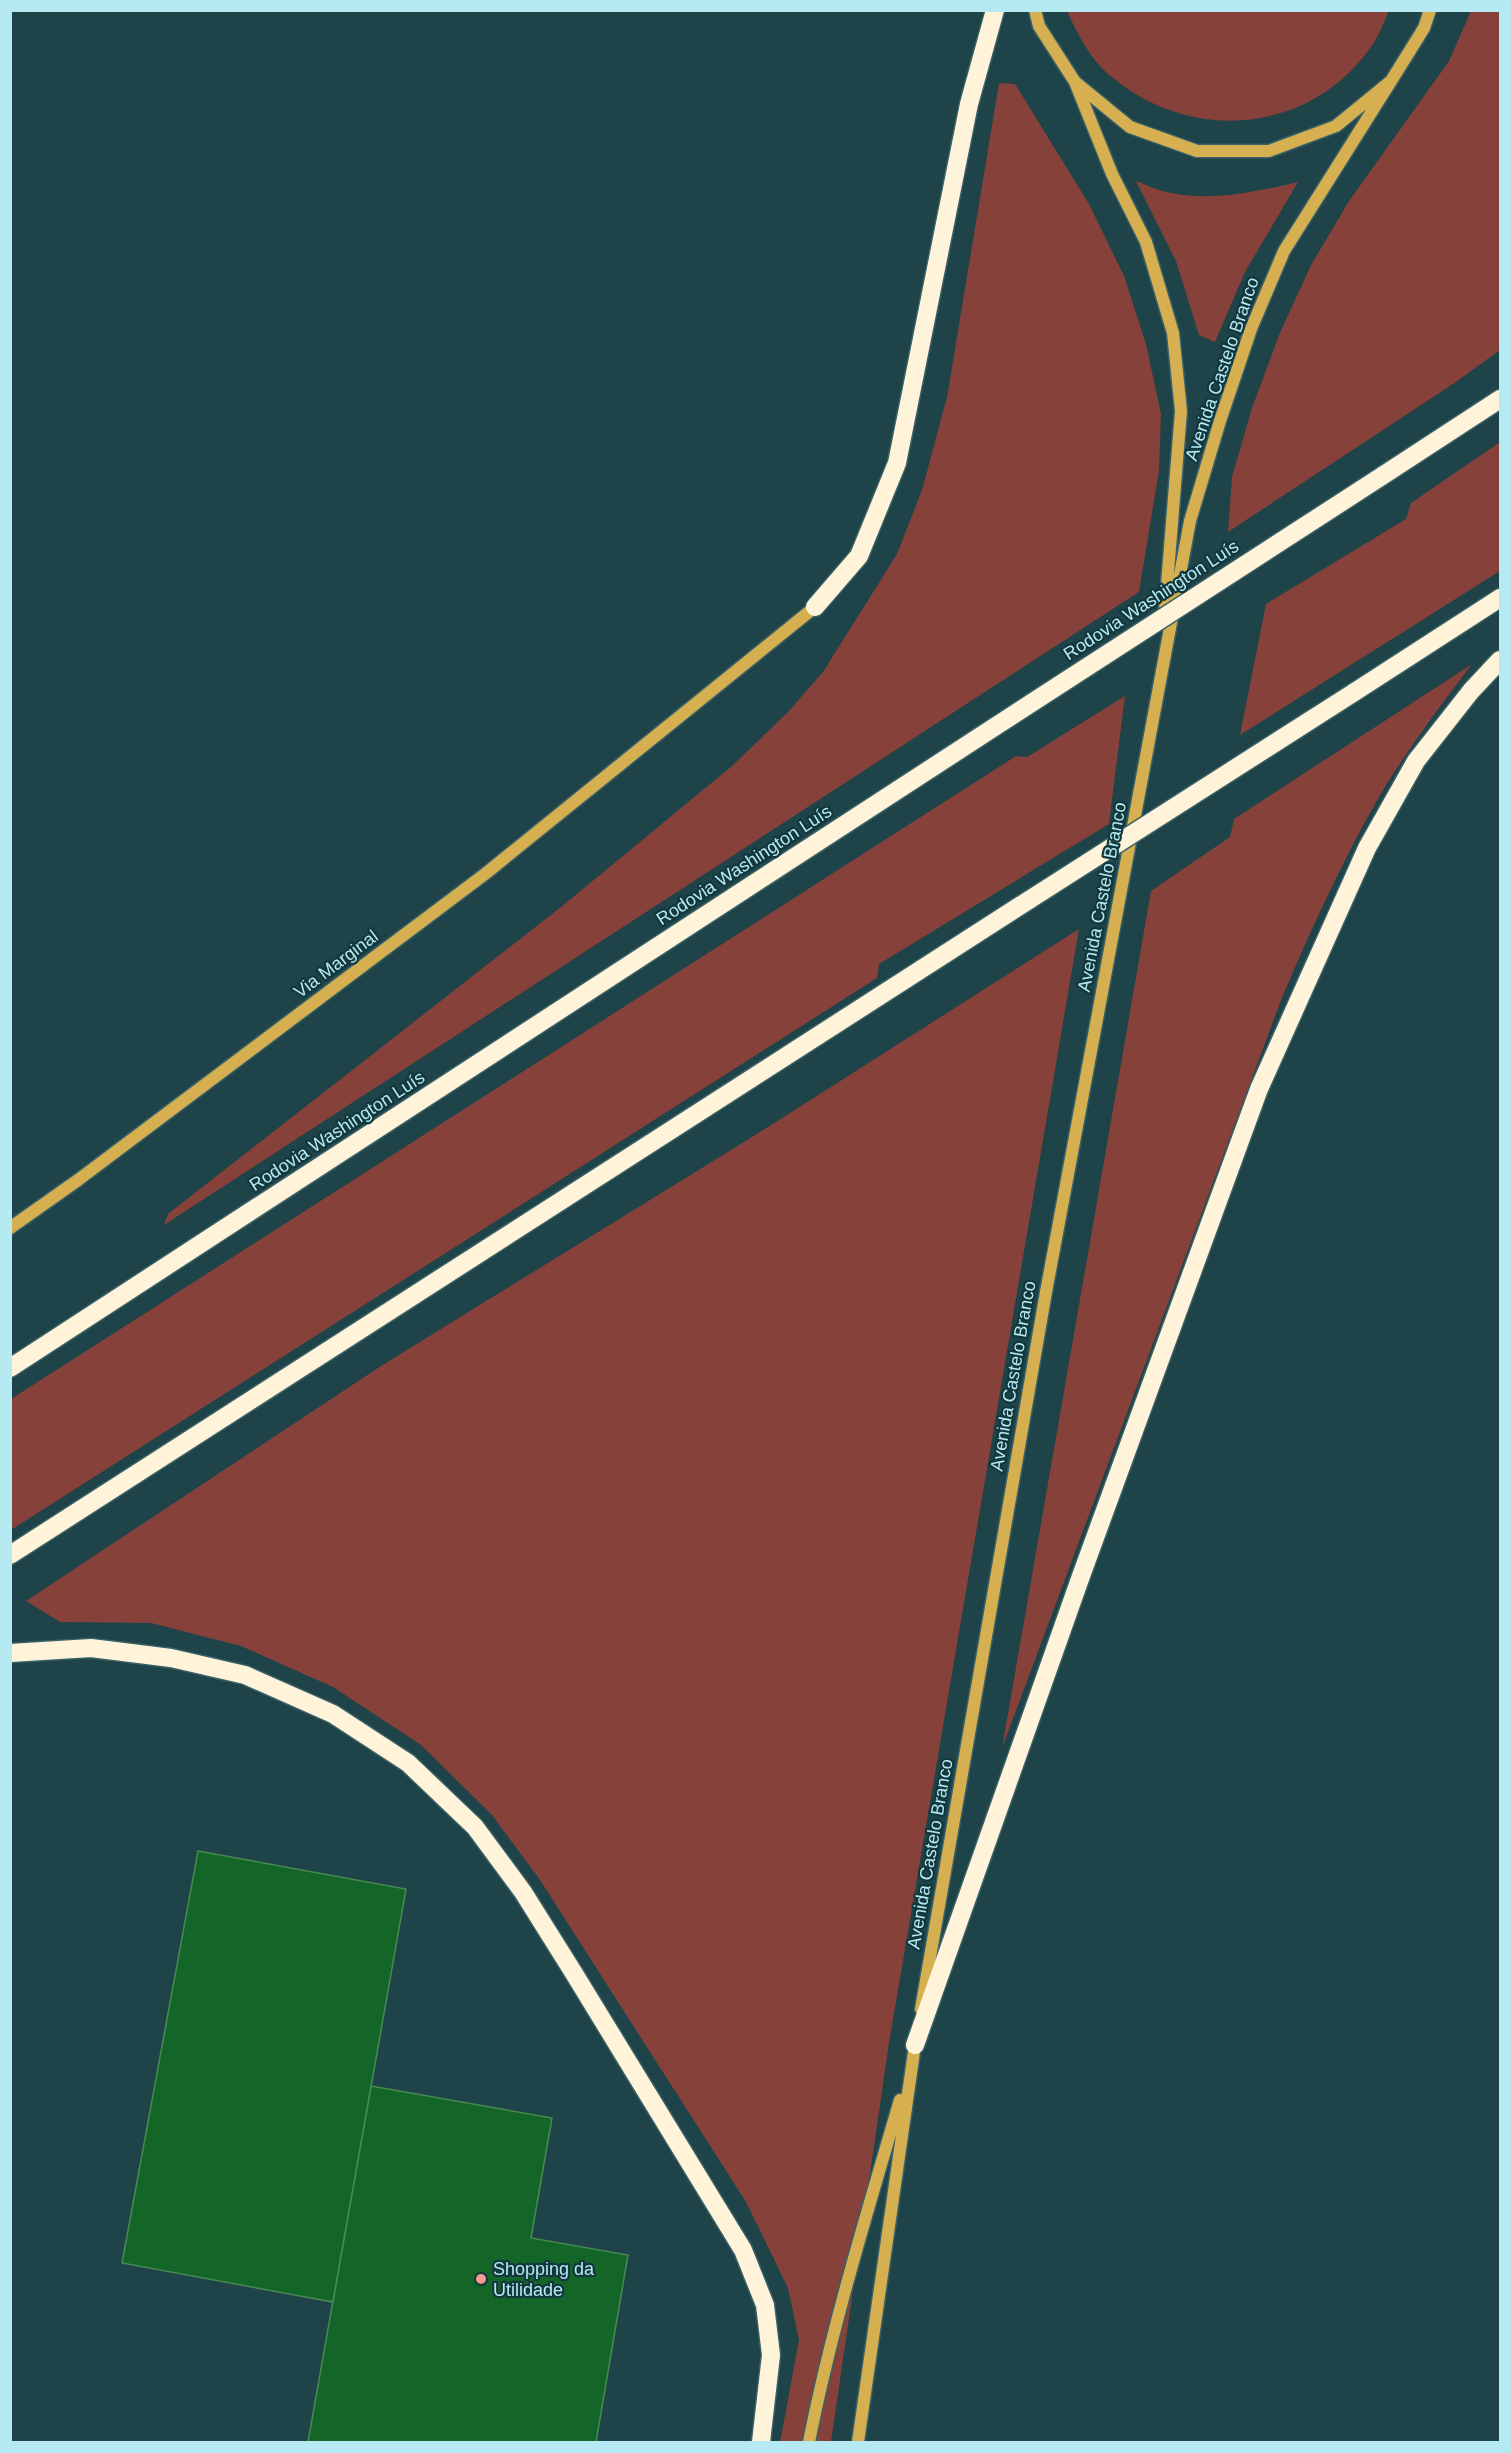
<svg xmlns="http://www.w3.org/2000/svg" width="1511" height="2453" font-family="Arial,sans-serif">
<rect width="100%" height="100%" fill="#1e4348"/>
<path fill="#85413a" d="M 1067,11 L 1389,11 C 1384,21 1380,34 1373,44 C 1313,133 1194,145 1113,78 C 1091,61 1078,35 1067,11 Z
M 1471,11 L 1500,11 L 1500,350 L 1453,384 L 1228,532 L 1232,477 L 1252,408 L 1279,335 L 1311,265 L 1349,201 L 1449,61 Z
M 999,83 L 1015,84 L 1089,204 L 1124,276 L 1146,344 L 1161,414 L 1159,471 L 1139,592 L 164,1225 L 168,1214 L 561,907 L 732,766 L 787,713 L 823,672 L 897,554 L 922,490 L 947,397 Z
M 1136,181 C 1145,184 1154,189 1163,191 C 1207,203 1255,192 1298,182 L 1245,272 L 1215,342 L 1199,335 L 1176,261 Z
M 1500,442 L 1500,571 L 1240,735 L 1266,604 L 1406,519 L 1411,503 Z
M 1472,664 C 1438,709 1403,755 1375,804 C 1340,866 1311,930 1283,995 L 1002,1748 L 1151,891 L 1230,837 L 1234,819 Z
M 1125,696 L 1109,824 L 879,964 L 877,978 L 11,1530 L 11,1399 L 1016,756 L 1027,757 Z
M 1079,929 L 889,2043 L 831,2442 L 780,2442 L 799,2340 L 788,2288 L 746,2202 L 540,1880 L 492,1815 L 421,1745 L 333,1687 L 241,1646 L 151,1623 L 60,1622 L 26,1601 L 381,1366 L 752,1137 Z"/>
<path fill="#146528" stroke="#498a53" stroke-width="1.5" d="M 198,1851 L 406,1889 L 333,2302 L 122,2263 Z
M 371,2086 L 552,2118 L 531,2238 L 628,2255 L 596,2442 L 308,2442 Z"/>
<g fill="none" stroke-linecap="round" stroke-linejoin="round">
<g stroke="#396167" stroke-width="15">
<path id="secondary" d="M 1035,10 L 1039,26 L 1075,82 L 1130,127 L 1197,151 L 1269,151 L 1336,126 L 1391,81 L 1424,28 L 1430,10
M 1075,82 L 1112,174 L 1146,242 L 1173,333 L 1181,411 L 1164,622
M 10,1228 L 78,1180 L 485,874 L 815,607
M 921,2009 L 1046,1292 L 1190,521 L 1220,421 L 1251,329 L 1284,251 L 1391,81
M 809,2442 C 832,2326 867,2213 900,2100
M 858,2442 L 916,2038"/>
</g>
<g stroke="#396167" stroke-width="21">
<path id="motorway" d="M 1382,476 L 1500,399
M 815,607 L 859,556 L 897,463 L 969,104 L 995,10
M 1353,693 L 1500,598
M 10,1368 L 996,726
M 10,1555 L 1029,900
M 10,1653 L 91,1648 L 171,1658 L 245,1675 L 333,1714 L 408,1763 L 475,1827 L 523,1892 L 575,1975 L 743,2250 L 765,2305 L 771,2355 L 761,2442
M 915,2045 L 1081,1576 L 1259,1089 L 1367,848 L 1416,761 L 1471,691 L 1500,660"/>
</g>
<use href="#secondary" stroke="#d6b050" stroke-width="12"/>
<use href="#motorway" stroke="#fff4da" stroke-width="18"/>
<g stroke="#396167" stroke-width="21" stroke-linecap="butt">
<path id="motorway-bridge" d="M 996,726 L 1382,476
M 1029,900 L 1353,693"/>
</g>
<use href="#motorway-bridge" stroke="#fff4da" stroke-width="18"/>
</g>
<circle fill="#f59c92" stroke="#12383d" stroke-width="2" cx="481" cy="2279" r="6"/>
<g text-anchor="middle" stroke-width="4.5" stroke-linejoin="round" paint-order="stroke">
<g font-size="18" fill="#b6eaf2" stroke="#12383d">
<text transform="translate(1222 369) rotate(-71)" y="6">Avenida Castelo Branco</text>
<text transform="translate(1151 600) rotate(-33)" y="6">Rodovia Washington Luís</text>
<text transform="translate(744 865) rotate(-33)" y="6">Rodovia Washington Luís</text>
<text transform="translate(1102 897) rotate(-79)" y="6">Avenida Castelo Branco</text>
<text transform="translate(336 964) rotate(-37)" y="6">Via Marginal</text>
<text transform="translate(337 1131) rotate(-33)" y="6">Rodovia Washington Luís</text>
<text transform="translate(1013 1376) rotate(-80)" y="6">Avenida Castelo Branco</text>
<text transform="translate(930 1854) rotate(-80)" y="6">Avenida Castelo Branco</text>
</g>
<g font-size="18" fill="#b6eaf2" stroke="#12383d" text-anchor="start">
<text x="493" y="2275">Shopping da<tspan x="493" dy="21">Utilidade</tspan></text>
</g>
</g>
<rect width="1511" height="2453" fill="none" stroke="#b6eaf2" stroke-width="24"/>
</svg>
